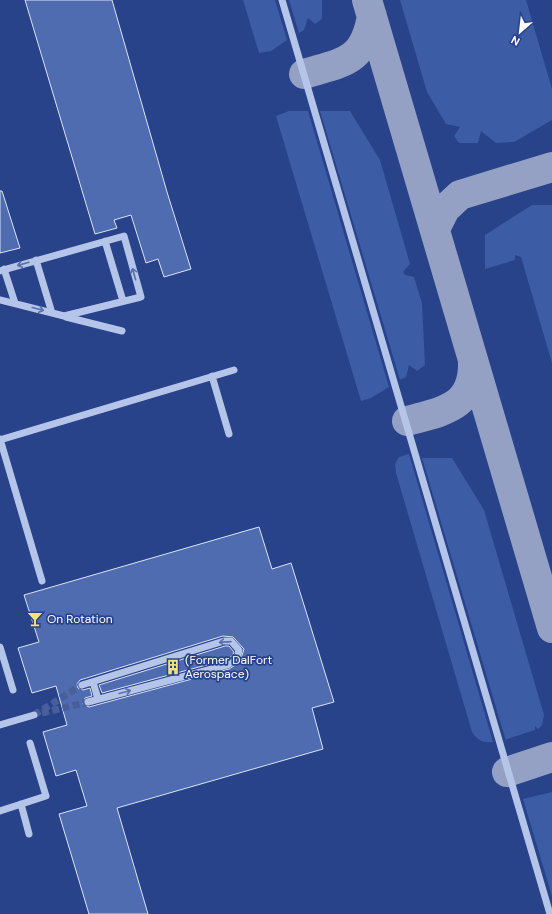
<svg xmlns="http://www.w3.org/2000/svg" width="552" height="914" font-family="'DM Sans',sans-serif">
<rect width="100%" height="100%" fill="#28438a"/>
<path fill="#3c5ca6" d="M 243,0 L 275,0 L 287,40 L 271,51 L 259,53 Z
M 289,0 L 322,0 L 322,19 L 315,24 L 308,18 L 304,30 L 299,33 Z
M 400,0 L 526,0 L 552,89 L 552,120 L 514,142 L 496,143 L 481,131 L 478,143 L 459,143 L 454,136 L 460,127 L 446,124 L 427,92 Z
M 289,111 L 308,111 L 389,387 L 371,398 L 361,401 L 276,116 Z
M 320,111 L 350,111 L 380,160 L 410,264 L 403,272 L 405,275 L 414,277 L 422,303 L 425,365 L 417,371 L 409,365 L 406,377 L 400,380 Z
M 532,205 L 552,205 L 552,363 L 521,257 L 515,255 L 515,260 L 485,269 L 485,235 Z
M 409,454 L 493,742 C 483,743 478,741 472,732 L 396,473 L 395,464 L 399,457 Z
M 422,458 L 452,458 L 484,510 L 544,715 L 542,725 L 538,729 L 535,726 L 535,730 L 507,739 L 506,741 Z
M 552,792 L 552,896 L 523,799 Z"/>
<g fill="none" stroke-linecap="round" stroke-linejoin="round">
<path stroke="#94a1c4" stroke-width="30" d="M 367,0 L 552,628
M 304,74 C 344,62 364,62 372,16
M 437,225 L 445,209 L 460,195 L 552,167
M 407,421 C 443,411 474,408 473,362
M 507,772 L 552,757"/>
</g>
<path fill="#506cb1" stroke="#d9e2f7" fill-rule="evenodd" d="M 25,0 L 112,0 L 167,192 L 191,269 L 164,277 L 158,259 L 146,263 L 131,215 L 114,220 L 117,228 L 95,234 Z
M 0,191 L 2,191 L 20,248 L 0,253 Z
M 259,527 L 272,569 L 291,563 L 334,702 L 312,708 L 323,749 L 117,808 L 148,914 L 89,914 L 59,814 L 87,806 L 76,770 L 56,776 L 43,732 L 67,725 L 56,686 L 32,693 L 18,648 L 39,642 L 24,595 ZM 223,636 L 233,637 L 244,649 L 240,662 L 229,669 L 89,707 L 83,704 L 85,698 L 92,696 L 90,688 L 83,690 L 78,688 L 77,684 L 80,680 Z
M 225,646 L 229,646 L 234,652 L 232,656 L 225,660 L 102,693 L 99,685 Z"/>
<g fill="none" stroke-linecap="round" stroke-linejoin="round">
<path stroke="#485f9c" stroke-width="7" stroke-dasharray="7 3.5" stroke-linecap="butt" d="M 42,713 L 88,702
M 34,715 L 82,685"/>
<path stroke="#b5c5e9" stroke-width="7" d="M 282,0 L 550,914
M 105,241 L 123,301
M 36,260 L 52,313
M 4,269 L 15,303
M 0,271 L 124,236 L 141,297 L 64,316 L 0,300
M 66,317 L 122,331
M 212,376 L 229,434
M 0,439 L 42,581
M 0,440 L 234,370
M 0,647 L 13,690
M 93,682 L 98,699
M 82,685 L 224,641 L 231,641 L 239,650 C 238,658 235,661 227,665 L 88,702
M 0,725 L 34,715
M 21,804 L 29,834
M 0,811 L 46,796 L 30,743"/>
</g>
<defs><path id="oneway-shaft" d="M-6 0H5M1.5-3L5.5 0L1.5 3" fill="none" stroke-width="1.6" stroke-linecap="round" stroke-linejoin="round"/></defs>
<g stroke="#5970ab">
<use href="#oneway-shaft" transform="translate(23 264) rotate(164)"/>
<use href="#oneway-shaft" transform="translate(134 274) rotate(-106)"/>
<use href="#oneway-shaft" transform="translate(38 309) rotate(15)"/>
<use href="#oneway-shaft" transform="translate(225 642) rotate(176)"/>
<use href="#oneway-shaft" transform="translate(125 692) rotate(-15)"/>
</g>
<defs>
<g id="bar-bare" transform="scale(1.2)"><path d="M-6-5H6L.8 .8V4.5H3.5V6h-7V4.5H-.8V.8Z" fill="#f1e27b" stroke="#28438a" stroke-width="2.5" paint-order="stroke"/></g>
<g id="building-bare" transform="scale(1.2)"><path d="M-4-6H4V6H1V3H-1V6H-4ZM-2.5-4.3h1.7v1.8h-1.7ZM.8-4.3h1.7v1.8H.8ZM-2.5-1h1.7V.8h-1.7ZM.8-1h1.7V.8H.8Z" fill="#f1e27b" stroke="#28438a" stroke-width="2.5" paint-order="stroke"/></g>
</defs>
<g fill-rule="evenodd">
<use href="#bar-bare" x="35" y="619"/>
<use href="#building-bare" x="173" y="667"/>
</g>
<g text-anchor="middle" stroke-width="3.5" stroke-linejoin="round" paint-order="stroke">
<g font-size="12" fill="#fff" stroke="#28438a" text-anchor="start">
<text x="47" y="623">On Rotation</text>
<text x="185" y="664">(Former DalFort<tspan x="185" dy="14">Aerospace)</tspan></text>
</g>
</g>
<g transform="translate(520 32) rotate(208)" stroke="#28438a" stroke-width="3" paint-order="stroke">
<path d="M0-3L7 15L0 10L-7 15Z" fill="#ffffff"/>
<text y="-6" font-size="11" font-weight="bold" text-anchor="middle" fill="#ffffff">N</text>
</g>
</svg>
